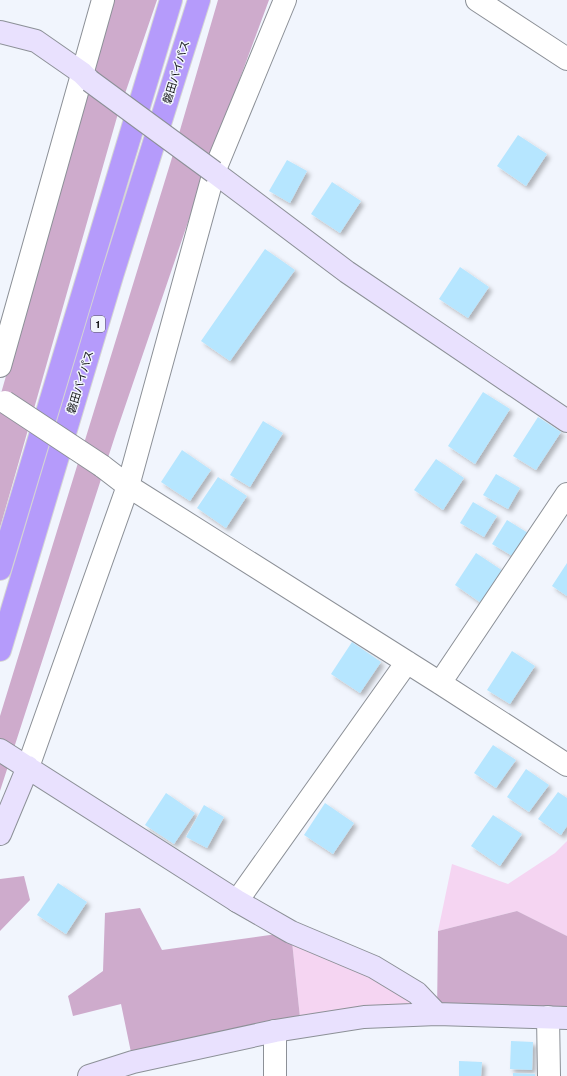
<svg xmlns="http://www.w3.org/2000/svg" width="567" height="1076" font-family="'Public Sans','Noto Sans JP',sans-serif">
<defs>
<filter id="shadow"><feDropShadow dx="3.5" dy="3.5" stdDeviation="2" flood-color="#0004"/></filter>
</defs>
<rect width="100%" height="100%" fill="#f1f5fd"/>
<path fill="#f5d5f2" d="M 567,841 L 567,936 L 517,911 L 438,931 L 452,864 L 508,884 L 555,853 Z
M 291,932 L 437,1014 L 301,1027 Z"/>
<path fill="#ceabcc" d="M 107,0 L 157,0 L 117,117 L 0,528 L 0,397 L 86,95 Z
M 218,0 L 269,0 L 202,181 L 116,433 L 0,791 L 0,716 L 171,161 Z
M 24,876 L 30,900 L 0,931 L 0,879 Z
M 140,908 L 162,950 L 291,932 L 301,1027 L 133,1062 L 121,1004 L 73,1016 L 68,996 L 103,971 L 105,913 Z
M 517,911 L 567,936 L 567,1019 L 437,1014 L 438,931 Z"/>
<path fill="#b6e6ff" filter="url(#shadow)" d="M 518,135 L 547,154 L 526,186 L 497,166 Z
M 287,160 L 307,171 L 290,203 L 269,191 Z
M 332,182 L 361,201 L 340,233 L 311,214 Z
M 265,249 L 295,270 L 230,361 L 201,341 Z
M 460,267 L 489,287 L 468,318 L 439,299 Z
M 483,392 L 510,409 L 475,464 L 448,446 Z
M 538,417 L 561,432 L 536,470 L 513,456 Z
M 263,421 L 283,433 L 250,487 L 230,475 Z
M 182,450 L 211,470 L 190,501 L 161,482 Z
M 436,459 L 464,478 L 443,510 L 414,490 Z
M 496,474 L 520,488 L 508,509 L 483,495 Z
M 218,477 L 247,496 L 226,528 L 197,508 Z
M 473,502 L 497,516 L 484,537 L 460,523 Z
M 507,520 L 528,533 L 514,557 L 492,544 Z
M 476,553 L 506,573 L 484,605 L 455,585 Z
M 567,563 L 567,596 L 552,586 Z
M 352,642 L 381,662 L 360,693 L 331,674 Z
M 512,651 L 535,666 L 510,704 L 487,690 Z
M 493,745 L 516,760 L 496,788 L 474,773 Z
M 526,769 L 549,785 L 529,812 L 507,797 Z
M 558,792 L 567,798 L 567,826 L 561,835 L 538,819 Z
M 166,793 L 195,813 L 174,844 L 145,825 Z
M 325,803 L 354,823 L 333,854 L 304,835 Z
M 204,805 L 224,817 L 207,848 L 186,837 Z
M 493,815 L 522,834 L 500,866 L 471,846 Z
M 58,883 L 87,902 L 66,934 L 37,915 Z
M 511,1041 L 533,1042 L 532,1070 L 510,1069 Z
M 459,1061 L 482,1062 L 481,1076 L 459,1076 Z
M 513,1073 L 535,1074 L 535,1076 L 513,1076 Z"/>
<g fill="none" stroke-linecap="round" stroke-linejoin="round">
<g stroke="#8c9097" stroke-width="24">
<path id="street" d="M 477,0 L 567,59
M 0,366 L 103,0
M 102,466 L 128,486 L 440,683 L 567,765
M 440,683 L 567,494
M 28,767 L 128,486 L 214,172 L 285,0
M 237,901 L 407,662
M 548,1017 L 549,1076
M 275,1076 L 275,1031"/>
</g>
<g stroke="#8c9097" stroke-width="24">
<path id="secondary" d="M 0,32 L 36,41 L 82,73 L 90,81
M 214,172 L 347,272 L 567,421
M 0,750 L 237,901 L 291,932 L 374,967 L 417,993 L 437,1014
M 0,834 L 28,767
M 89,1076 L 133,1062 L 275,1031 L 364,1017 L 437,1014 L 567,1018"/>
</g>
<g stroke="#d4d4d5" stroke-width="24">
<path id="highway" d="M 0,569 L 171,0
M 0,650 L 112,276 L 199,0"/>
</g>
<use href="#street" stroke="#fff" stroke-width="22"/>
<use href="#secondary" stroke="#e9e1fe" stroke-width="22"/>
<use href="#highway" stroke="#b59bfb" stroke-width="22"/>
<g stroke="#8c9097" stroke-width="24" stroke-linecap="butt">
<path id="street-bridge" d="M 5,402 L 102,466"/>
</g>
<g stroke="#8c9097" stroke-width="24" stroke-linecap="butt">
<path id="secondary-bridge" d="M 90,81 L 214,172"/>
</g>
<use href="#street-bridge" stroke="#fff" stroke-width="22"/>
<use href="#secondary-bridge" stroke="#e9e1fe" stroke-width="22"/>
</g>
<g text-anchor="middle" stroke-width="3" stroke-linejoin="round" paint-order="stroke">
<rect fill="#f1f5fd" stroke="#54555a" stroke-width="1" x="91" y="316" width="14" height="16" rx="3"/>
<g font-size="10" font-weight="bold" fill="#101114">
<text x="98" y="328">1</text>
</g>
<g font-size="11" fill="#101114" stroke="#f1f5fd">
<text transform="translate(176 72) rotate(-73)" y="4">磐田バイパス</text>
<text transform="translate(80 382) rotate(-73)" y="4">磐田バイパス</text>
</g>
</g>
</svg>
